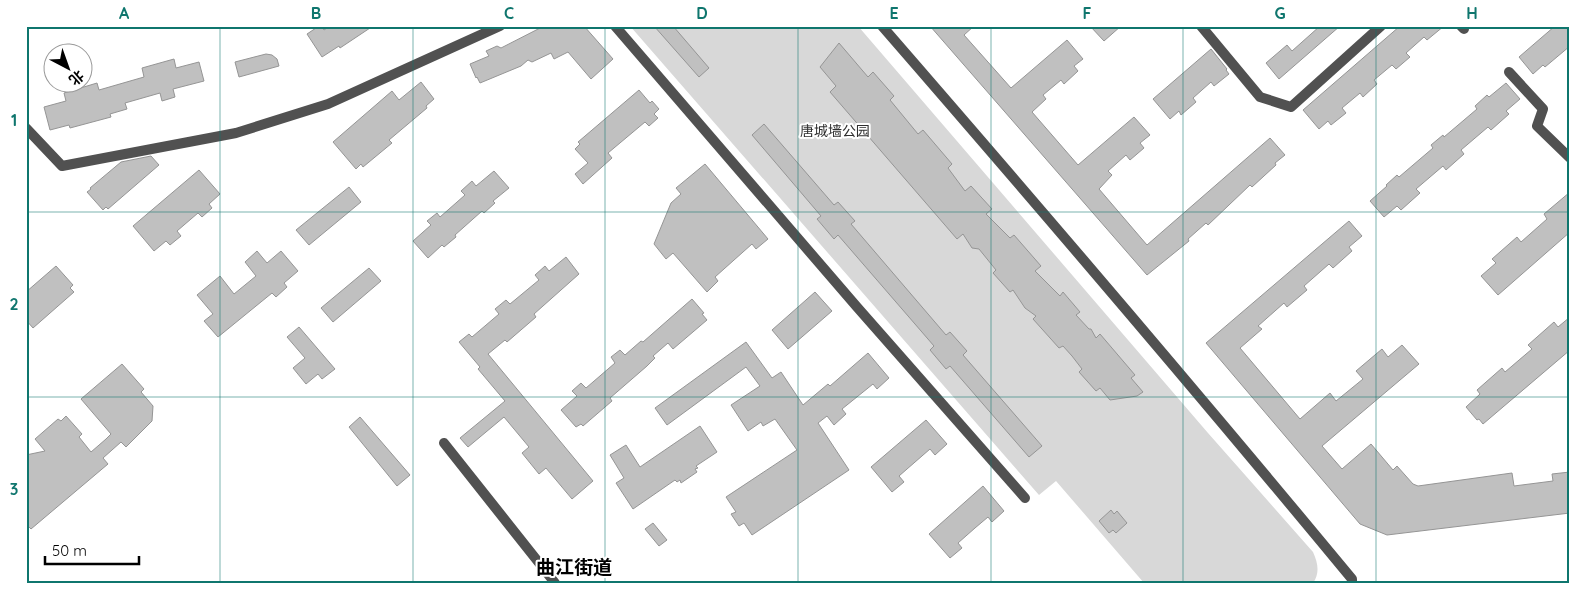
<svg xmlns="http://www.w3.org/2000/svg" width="1596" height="609" font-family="Quicksand,'Noto Sans SC',sans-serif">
<rect width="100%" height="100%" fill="#fff"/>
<path fill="#d8d8d8" d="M 630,26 L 858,26 L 1208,433 L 1313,552 C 1318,563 1320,573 1313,583 L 1144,583 L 1056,481 L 1039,495 Z"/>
<path fill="#c0c0c0" stroke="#959595" d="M 319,26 L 321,26 L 324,30 L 330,26 L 373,26 L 340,48 L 339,46 L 322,57 L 307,34 Z
M 544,26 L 584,26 L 613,59 L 591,79 L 568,52 L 554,59 L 551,53 L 532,62 L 528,60 L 521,66 L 480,83 L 477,77 L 476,78 L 470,64 L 489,56 L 486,51 L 497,46 L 501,48 Z
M 654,26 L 673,26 L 709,68 L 699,77 Z
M 930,26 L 974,26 L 964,35 L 1011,88 L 1067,40 L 1083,59 L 1074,66 L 1078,71 L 1064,84 L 1061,80 L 1043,95 L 1046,99 L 1032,112 L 1078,165 L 1134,117 L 1150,135 L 1140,143 L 1144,148 L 1130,160 L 1126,155 L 1108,171 L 1112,175 L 1099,189 L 1147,245 L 1270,138 L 1285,155 L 1275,163 L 1276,165 L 1252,187 L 1250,185 L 1208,225 L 1206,223 L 1188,239 L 1189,241 L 1147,275 Z
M 1090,26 L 1121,26 L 1104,41 Z
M 1320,26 L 1340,26 L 1279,79 L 1266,63 L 1287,45 L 1292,51 Z
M 1400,26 L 1444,26 L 1427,40 L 1424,37 L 1406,53 L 1410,57 L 1396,69 L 1392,65 L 1374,80 L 1377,84 L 1363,97 L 1360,93 L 1342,108 L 1346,113 L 1331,125 L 1328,121 L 1319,129 L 1303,110 Z
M 1555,26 L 1570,26 L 1570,46 L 1545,67 L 1543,65 L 1533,74 L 1519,57 Z
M 839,43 L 868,77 L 873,72 L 894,96 L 890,100 L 918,134 L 923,130 L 952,164 L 948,168 L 965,191 L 971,186 L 992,209 L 986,214 L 1010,238 L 1014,235 L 1041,266 L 1035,271 L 1060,296 L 1063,292 L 1080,312 L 1076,315 L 1089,329 L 1091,329 L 1096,338 L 1100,334 L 1135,375 L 1131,378 L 1143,392 L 1137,396 L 1110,400 L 1100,388 L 1096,391 L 1079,372 L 1082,369 L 1072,356 L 1063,346 L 1059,348 L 1033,319 L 1036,316 L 1025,308 L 1013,290 L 1010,292 L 993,273 L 996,270 L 979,249 L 972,248 L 963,234 L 957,239 L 830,92 L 836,86 L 820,67 Z
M 1211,49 L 1227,69 L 1226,70 L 1229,74 L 1214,86 L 1211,82 L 1193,98 L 1196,102 L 1181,115 L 1179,111 L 1170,119 L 1153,99 Z
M 266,54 L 272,55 L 277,59 L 279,66 L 239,77 L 235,62 Z
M 174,59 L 176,68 L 199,62 L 204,81 L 173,89 L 175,97 L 162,101 L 160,93 L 125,103 L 127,109 L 110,114 L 111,117 L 70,128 L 69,125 L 50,130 L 44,107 L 66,101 L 64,93 L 97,83 L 99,90 L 144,77 L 142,68 Z
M 421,82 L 434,99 L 426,106 L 427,108 L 389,140 L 392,143 L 363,167 L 361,164 L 356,169 L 333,142 L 392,91 L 399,100 Z
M 1506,83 L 1520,99 L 1506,111 L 1509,114 L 1491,130 L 1488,127 L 1461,150 L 1464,154 L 1446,170 L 1443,166 L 1416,189 L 1420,193 L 1401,210 L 1397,206 L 1384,217 L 1370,201 L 1387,186 L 1386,185 L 1397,175 L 1399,177 L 1433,148 L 1431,145 L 1443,135 L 1444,137 L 1477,109 L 1475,106 L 1487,95 L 1489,97 Z
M 639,90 L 650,103 L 652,101 L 659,109 L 654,114 L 658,118 L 649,126 L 645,122 L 608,153 L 612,158 L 583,184 L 575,174 L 588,163 L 575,149 L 580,144 L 578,142 Z
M 764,124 L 834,205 L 838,202 L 855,221 L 851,224 L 946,335 L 950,332 L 967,351 L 963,355 L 1042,446 L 1029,457 L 950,366 L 946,369 L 930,350 L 934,346 L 838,235 L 834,239 L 817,219 L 821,216 L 752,135 Z
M 151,156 L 159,165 L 108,209 L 106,207 L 103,210 L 87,192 L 91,189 L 90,188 L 121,162 Z
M 705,164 L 768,239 L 756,249 L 752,244 L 715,277 L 718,281 L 707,292 L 673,253 L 666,259 L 654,244 L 671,203 L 681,194 L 676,188 Z
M 199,170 L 220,194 L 209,204 L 212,208 L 202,217 L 198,213 L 177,231 L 181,236 L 170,245 L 166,241 L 154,251 L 133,226 Z
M 494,171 L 509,188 L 493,201 L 495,203 L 484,213 L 482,211 L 455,235 L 456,237 L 444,247 L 442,245 L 428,258 L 413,241 L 431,225 L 427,221 L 437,213 L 440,217 L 465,195 L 461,191 L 472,181 L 476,186 Z
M 349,187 L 361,202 L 309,245 L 296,230 Z
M 1570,192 L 1570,232 L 1498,295 L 1481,276 L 1496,263 L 1492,259 L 1517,237 L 1521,242 L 1547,219 L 1544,214 Z
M 1349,221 L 1362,236 L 1349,247 L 1352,251 L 1333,268 L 1329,264 L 1304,286 L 1307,290 L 1287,307 L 1284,303 L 1258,326 L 1262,329 L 1240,348 L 1300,419 L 1330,393 L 1336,401 L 1363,379 L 1356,371 L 1382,349 L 1388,357 L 1402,345 L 1419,364 L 1322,446 L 1342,469 L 1371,444 L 1393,470 L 1397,466 L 1413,484 L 1418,486 L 1512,473 L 1514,486 L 1553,481 L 1552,474 L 1570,472 L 1570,513 L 1387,535 L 1360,524 L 1206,343 Z
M 257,251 L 267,263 L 281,251 L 298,271 L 284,283 L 287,287 L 276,297 L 272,293 L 218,337 L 204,321 L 213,314 L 197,295 L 220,276 L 234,294 L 256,276 L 245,262 Z
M 566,257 L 579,274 L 534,314 L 536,317 L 507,342 L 505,340 L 488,354 L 593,481 L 572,499 L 546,468 L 539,474 L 522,453 L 529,447 L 504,417 L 468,447 L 460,438 L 505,401 L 478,369 L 480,367 L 459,342 L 469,334 L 472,337 L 499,314 L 495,309 L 506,300 L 510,304 L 539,280 L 535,275 L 545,266 L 549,271 Z
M 56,266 L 73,285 L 70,288 L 74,292 L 33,328 L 26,320 L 26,292 Z
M 369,268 L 381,281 L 333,322 L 321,308 Z
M 815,292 L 832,311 L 788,349 L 772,330 Z
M 692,299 L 704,313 L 702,314 L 707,320 L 673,349 L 668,343 L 653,356 L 655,358 L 647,366 L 610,398 L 612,401 L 583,426 L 581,424 L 576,427 L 561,410 L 577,396 L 572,391 L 581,383 L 586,388 L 615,363 L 611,357 L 620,350 L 625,355 L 641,341 L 643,342 Z
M 1570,317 L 1570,350 L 1483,424 L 1479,419 L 1477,420 L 1466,407 L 1480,394 L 1477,390 L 1502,368 L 1505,372 L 1532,349 L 1528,345 L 1554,322 L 1558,327 Z
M 299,327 L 335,369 L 322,379 L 318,374 L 306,384 L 293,368 L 305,358 L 287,337 Z
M 746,342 L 772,378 L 781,372 L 803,405 L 828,384 L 830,386 L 868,353 L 889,378 L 877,389 L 873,384 L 842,409 L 846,414 L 834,425 L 827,416 L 818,423 L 849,470 L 752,535 L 744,523 L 739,526 L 731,514 L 736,512 L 726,497 L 797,450 L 775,419 L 763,426 L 761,422 L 748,431 L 731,405 L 760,386 L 746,367 L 667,425 L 655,408 Z
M 122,364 L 144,389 L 141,392 L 153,406 L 152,421 L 126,447 L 121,442 L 103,458 L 108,464 L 31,529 L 26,524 L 26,455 L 45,451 L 35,439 L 58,419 L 61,421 L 66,416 L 82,434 L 79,437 L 91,452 L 106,439 L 111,434 L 81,399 Z
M 360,417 L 410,475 L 397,486 L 349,427 Z
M 926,420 L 947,444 L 935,455 L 930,449 L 899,476 L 904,482 L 892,492 L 871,467 Z
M 700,426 L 717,452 L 696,466 L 698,468 L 695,469 L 697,472 L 681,483 L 680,480 L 677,482 L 675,480 L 633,509 L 616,483 L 624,478 L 610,455 L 626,445 L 640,467 Z
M 983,486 L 1004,511 L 992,522 L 988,517 L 975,528 L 958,543 L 962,548 L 950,558 L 929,534 Z
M 1111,510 L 1114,514 L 1117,511 L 1127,523 L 1116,533 L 1113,530 L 1109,533 L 1099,521 Z
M 653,523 L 667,540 L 659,546 L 645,529 Z"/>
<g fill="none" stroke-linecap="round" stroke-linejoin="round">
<path stroke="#515151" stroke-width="10" d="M 615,26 L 857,307 L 1025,498
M 882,26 C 1041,209 1198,393 1352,579 L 1352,583
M 1201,26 L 1260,97 L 1291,107 L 1381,26
M 1461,26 L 1464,29
M 1509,72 L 1543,109 L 1537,126 L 1570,158
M 26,128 L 62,166 L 236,133 L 328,104 L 500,26
M 444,443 L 555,583"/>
</g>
<path fill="none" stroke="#0f766e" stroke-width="1" stroke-opacity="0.55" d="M 220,26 L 220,583M 413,26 L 413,583M 605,26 L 605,583M 798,26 L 798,583M 991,26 L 991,583M 1183,26 L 1183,583M 1376,26 L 1376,583M 26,212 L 1570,212M 26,397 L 1570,397"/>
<g text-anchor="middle" stroke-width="4" stroke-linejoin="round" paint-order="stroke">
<g font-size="14" fill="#2f2f2f" stroke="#fff">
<text x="835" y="136">唐城墙公园</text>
</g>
<g font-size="19" font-weight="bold" fill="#000" stroke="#fff">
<text x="574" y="574">曲江街道</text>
</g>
</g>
<rect width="1596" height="609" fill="none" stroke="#ffffff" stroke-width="55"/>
<g transform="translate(68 68) rotate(139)"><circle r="24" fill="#ffffff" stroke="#999999"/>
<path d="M0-4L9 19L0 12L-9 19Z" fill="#000000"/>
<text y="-8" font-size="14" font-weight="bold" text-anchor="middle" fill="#000000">北</text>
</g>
<path d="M45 556v8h94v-8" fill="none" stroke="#000000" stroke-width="2.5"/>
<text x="52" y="556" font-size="15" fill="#000000" stroke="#ffffff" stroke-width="4" paint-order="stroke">50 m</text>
<rect x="28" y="28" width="1540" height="554" fill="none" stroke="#0f766e" stroke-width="2"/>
<g font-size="16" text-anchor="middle" font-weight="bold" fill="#0f766e">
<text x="124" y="19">A</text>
<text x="316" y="19">B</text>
<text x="509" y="19">C</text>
<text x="702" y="19">D</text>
<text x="894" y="19">E</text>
<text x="1087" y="19">F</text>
<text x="1280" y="19">G</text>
<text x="1472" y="19">H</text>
<text x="14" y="126">1</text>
<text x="14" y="310">2</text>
<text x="14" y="495">3</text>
</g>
</svg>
